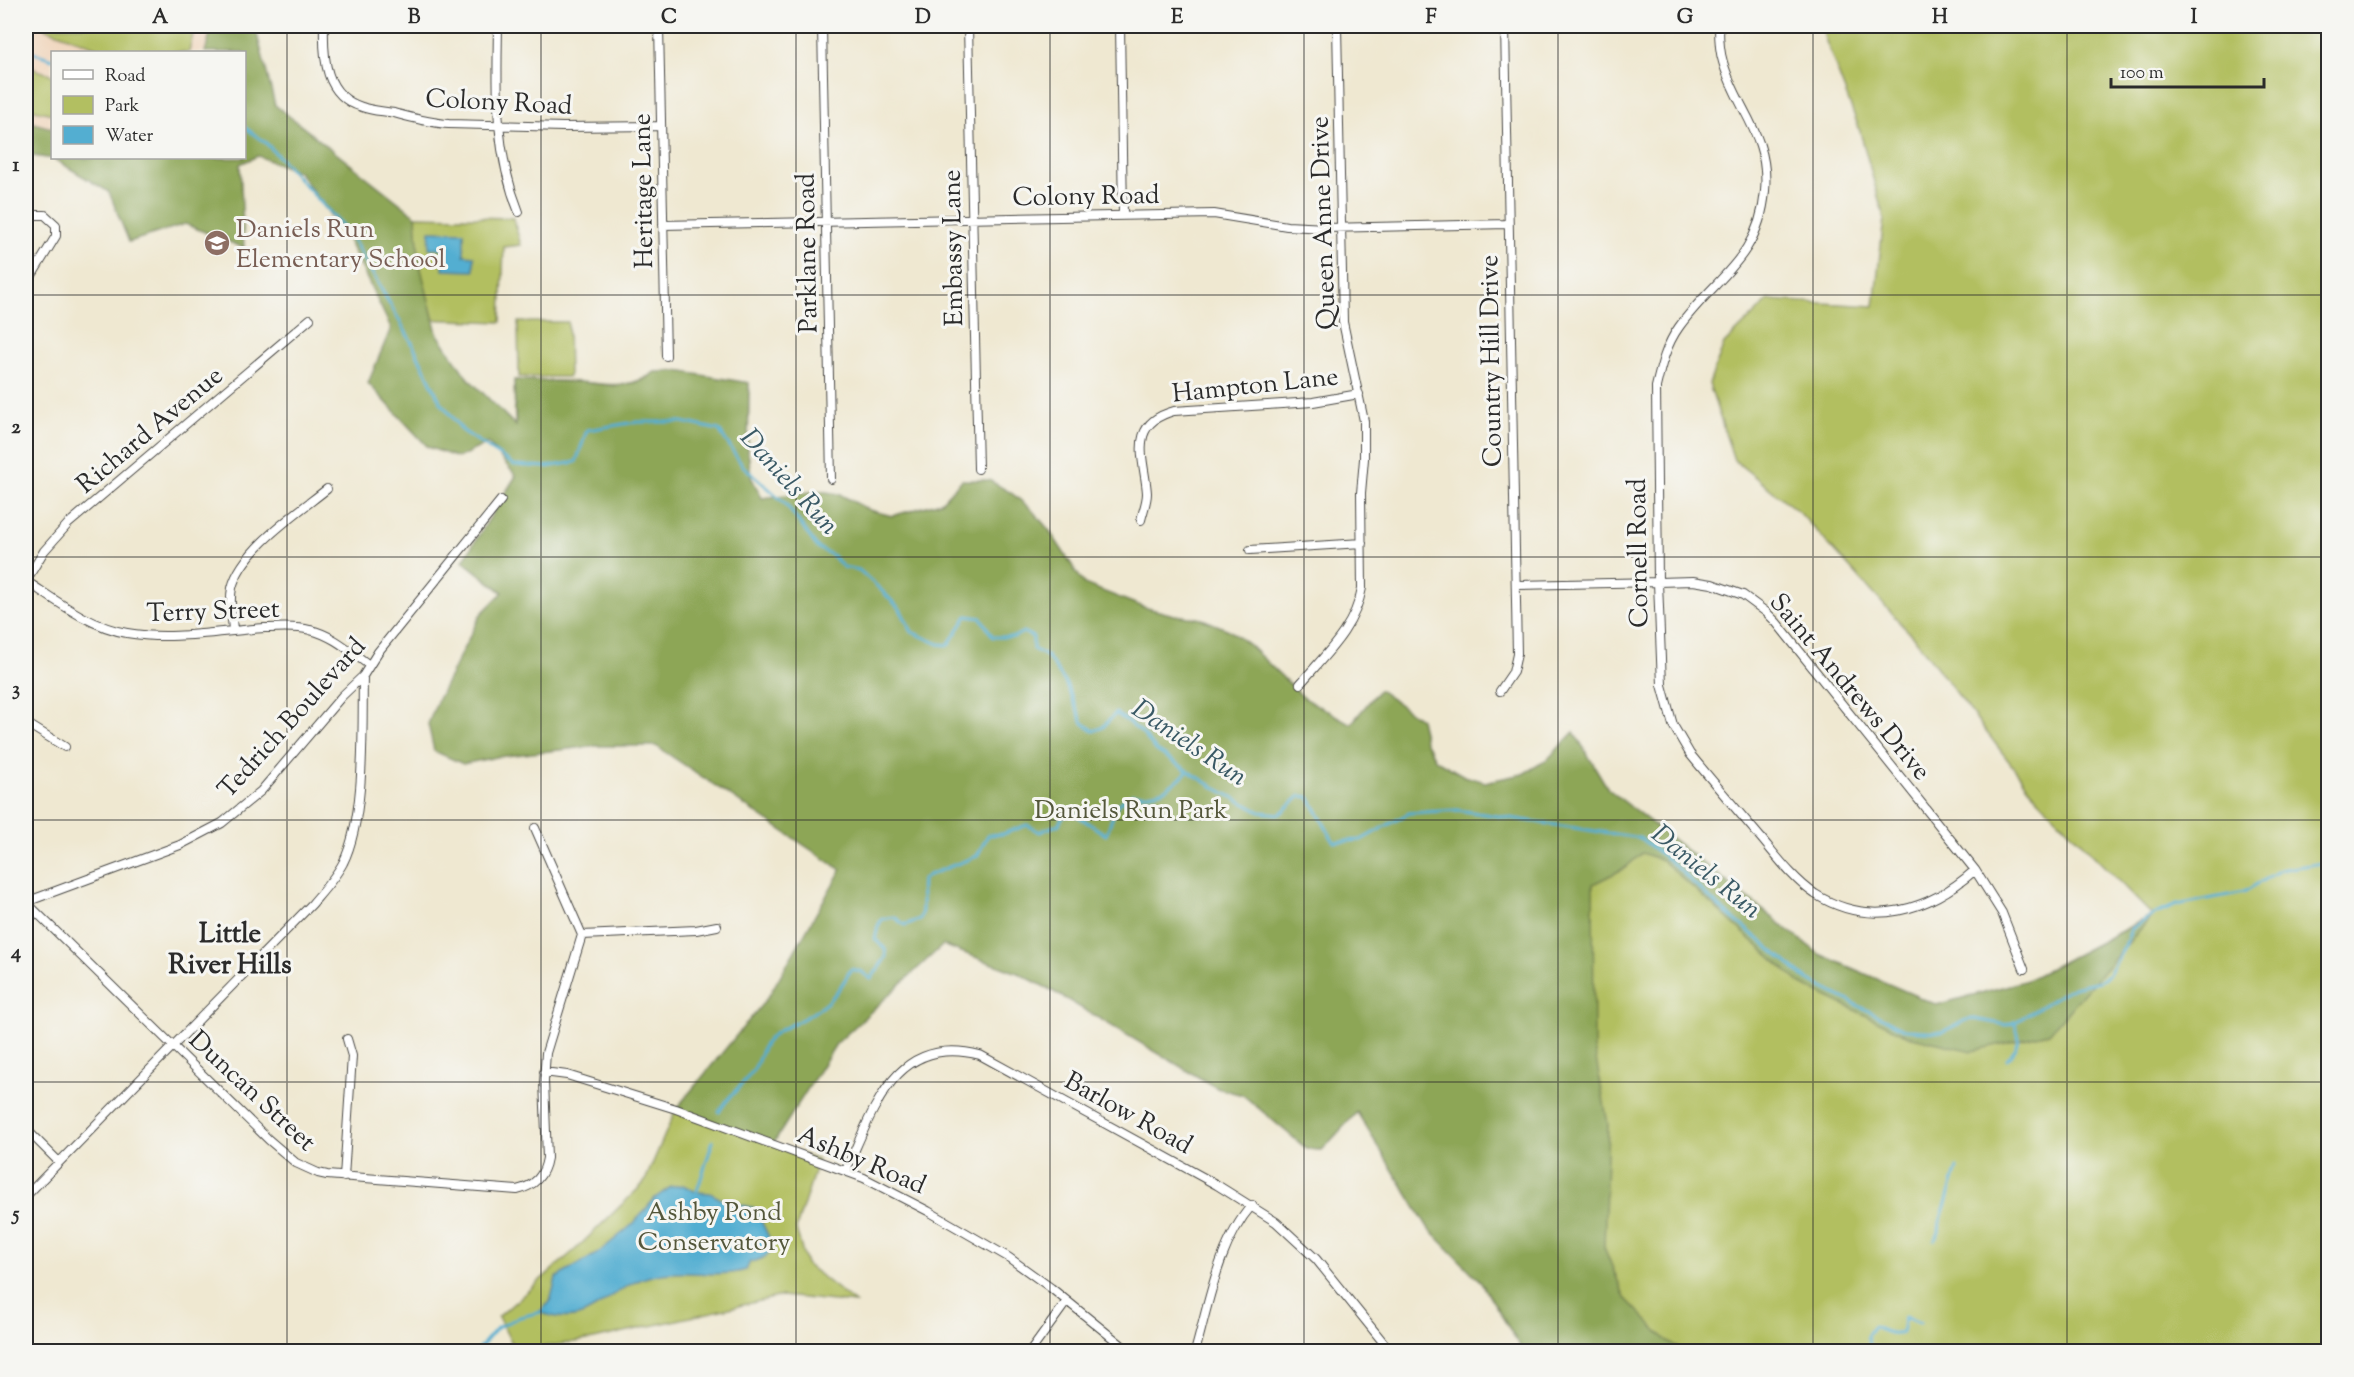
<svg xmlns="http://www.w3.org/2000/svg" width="2354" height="1377" font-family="'Sorts Mill Goudy',serif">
<rect width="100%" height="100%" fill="#f6f6f2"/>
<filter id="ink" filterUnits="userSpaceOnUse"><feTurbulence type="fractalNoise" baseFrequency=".0167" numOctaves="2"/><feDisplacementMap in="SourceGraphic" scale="12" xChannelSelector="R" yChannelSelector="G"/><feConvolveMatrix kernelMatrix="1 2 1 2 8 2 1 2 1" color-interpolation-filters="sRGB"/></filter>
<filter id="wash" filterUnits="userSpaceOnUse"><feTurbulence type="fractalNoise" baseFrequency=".008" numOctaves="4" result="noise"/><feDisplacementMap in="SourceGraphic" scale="24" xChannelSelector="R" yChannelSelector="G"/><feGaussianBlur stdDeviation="1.35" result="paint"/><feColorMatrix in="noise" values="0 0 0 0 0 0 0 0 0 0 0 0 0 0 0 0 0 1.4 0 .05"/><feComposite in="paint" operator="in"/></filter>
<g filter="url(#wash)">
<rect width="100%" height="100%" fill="#efe8d1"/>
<path fill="#f0d5bc" d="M 26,26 L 237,26 L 237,52 L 52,52 L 52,145 L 26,141 Z"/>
<path fill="#b2bf61" stroke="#6e7546" stroke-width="1.5" d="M 39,26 L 195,26 L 189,52 L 108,52 Z
M 1824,26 L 2328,26 L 2328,1351 L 1684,1351 L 1668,1342 L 1429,1229 L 1357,1112 L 1322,1150 L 1307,1149 L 1243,1095 L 1217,1088 L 1051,990 L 1018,973 L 943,945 L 463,561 L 516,476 L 514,380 C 535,381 557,380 579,382 C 609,384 628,390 655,372 L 749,383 L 748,452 L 751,477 L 762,498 L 820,491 L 835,498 L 839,494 L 869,510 L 892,516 L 941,502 L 962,480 L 1010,492 L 1031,509 L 1049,530 L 1084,584 L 1143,607 L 1174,615 L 1202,619 L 1229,630 L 1249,645 L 1304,698 L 1351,724 L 1379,690 L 1420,719 L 1425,742 L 1436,760 L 1464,776 L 1485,782 L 1523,774 L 1547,760 L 1574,732 L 1608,789 L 1819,954 L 1937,1005 L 2028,980 L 2152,915 L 2037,798 L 1916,640 L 1799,512 L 1734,460 L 1709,384 L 1724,344 L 1769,300 L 1874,306 L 1884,218 L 1859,128 L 1824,36 Z
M 26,66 L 52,75 L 52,114 L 26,108 Z
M 416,216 L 513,218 L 521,245 L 504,247 L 501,322 L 422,319 L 421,257 L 411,256 Z
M 518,322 L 568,322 L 569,377 L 519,377 Z
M 676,1109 L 818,1160 L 796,1229 L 806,1264 L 855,1303 L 782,1296 L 594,1339 L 516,1351 L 498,1317 L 576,1249 L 644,1183 Z"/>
<path fill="#8da657" stroke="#5c6841" stroke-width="1.5" d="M 212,26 L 255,26 L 275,105 L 416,216 L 419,261 L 437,333 L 466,376 L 516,426 L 514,380 L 579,382 L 617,386 L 642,381 L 655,372 L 677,371 L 749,383 L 748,452 L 751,477 L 762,498 L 820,491 L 839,494 L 869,510 L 892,516 L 941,502 L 962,480 L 989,480 L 1010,492 L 1031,509 L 1049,530 L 1084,584 L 1143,607 L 1174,615 L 1202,619 L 1229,630 L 1249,645 L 1304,698 L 1351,724 L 1379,690 L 1420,719 L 1425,742 L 1436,760 L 1464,776 L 1485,782 L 1523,774 L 1547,760 L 1574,732 L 1608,789 L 1819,954 L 1937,1005 L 2028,980 L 2153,915 L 2049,1033 L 1972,1051 L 1908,1036 L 1801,984 L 1662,860 L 1642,853 L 1625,868 L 1593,884 L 1594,1048 L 1608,1124 L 1604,1247 L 1625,1298 L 1668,1342 L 1684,1351 L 1523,1351 L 1481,1282 L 1429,1229 L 1357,1112 L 1322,1150 L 1307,1149 L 1243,1095 L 1217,1088 L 1051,990 L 1018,973 L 943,945 L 836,1044 L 773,1144 L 676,1109 L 768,997 L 841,870 L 656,746 L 595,746 L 497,757 L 463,764 L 434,751 L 428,724 L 438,699 L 481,614 L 503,592 L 463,561 L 516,476 L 488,443 L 458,458 L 428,447 L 368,383 L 391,328 L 347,238 L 299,172 L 258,156 L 240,164 L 244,248 L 185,224 L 129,242 L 109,192 L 54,159 L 26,155 L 26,121 L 52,128 L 52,158 L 244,158 L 244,52 L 205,52 Z"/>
<path fill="#53aed1" stroke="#3f6c7e" stroke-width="1.5" d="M 430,231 L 464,232 L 464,255 L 474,256 L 474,271 L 443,270 L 444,249 L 429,248 Z
M 683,1185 L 696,1192 L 710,1193 L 725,1201 L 755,1208 L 773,1246 C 769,1257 761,1260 750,1262 L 746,1270 C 712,1280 679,1265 642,1279 C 601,1294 590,1332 539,1312 L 550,1302 L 556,1278 L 598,1253 L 633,1224 L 655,1198 L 671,1187 Z"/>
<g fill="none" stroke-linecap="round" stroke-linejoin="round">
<path stroke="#53aed1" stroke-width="3" d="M 26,50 L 52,59
M 244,127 L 266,143 L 350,234 L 411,341 L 440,401 L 463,431 L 514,465 L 546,467 L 576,462 L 587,430 L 636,422 L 682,422 L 719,430 L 742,465 L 785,503 L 818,548 L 832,555 L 843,567 L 859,570 L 879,588 L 900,609 L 912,632 L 939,644 L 948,645 L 967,616 L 981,618 L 993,637 L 1014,637 L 1023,632 L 1033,637 L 1033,649 L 1047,656 L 1065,682 L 1083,723 L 1094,731 L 1103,727 L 1116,713 L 1141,732 L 1157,751 L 1212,786 L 1260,812 L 1280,814 L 1300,796 L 1309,797 L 1334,842 L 1361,840 L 1409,813 L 1458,810 L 1640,838 L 1670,861 L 1717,905 L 1808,980 L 1906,1030 L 1942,1032 L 1966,1020 L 1974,1019 L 2007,1025 L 2017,1021 L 2073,987 L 2100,981 L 2108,976 L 2125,946 L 2131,929 L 2153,915 L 2177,905 L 2244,892 L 2280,870 L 2328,862
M 2007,1059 C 2020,1044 2022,1041 2014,1022
M 719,1112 C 728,1095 744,1085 754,1069 C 760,1060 760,1048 768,1040 C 774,1032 786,1027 795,1023 C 824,1008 836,998 851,969 L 862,972 L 871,979 L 886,957 L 885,949 L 875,939 L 878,926 L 882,919 L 894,917 L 905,925 L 920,919 C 925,906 920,895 922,880 L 929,875 L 977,856 L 988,835 L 1003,834 L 1027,825 L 1040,832 L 1059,824 L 1062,818 L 1072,812 L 1106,835 L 1117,805 L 1132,794 C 1159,796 1169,789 1188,771
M 696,1194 L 713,1141
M 1935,1240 L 1939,1232 L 1940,1222 L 1957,1168
M 476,1352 L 498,1327 L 520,1317 L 541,1312
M 1871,1352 L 1867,1336 L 1874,1327 C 1882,1330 1891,1336 1902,1332 L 1905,1317 L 1920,1323"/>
</g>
</g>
<g filter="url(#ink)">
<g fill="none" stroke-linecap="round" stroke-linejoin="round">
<g stroke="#484744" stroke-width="10">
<path id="street" d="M 324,26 C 323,58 325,96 362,107 C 372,111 384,111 394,113 C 413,118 430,123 449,124 L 563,127 L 661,126
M 498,26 C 497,91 494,150 519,212
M 659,26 L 666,356
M 822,26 L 831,479
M 968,26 L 978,469
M 1120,26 L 1123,215
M 1719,26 C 1719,38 1719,50 1723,62 C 1736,109 1770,135 1765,191 C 1759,260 1714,278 1679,327 C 1666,345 1661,366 1656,387 L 1658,582 L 1662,685 L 1673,725 L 1690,754 C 1713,782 1737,810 1761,838 C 1777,857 1794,880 1815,894 C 1871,929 1929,911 1975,870
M 26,225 L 32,215 L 45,215 L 56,225 L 56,236 L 26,285
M 663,225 L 1214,214 L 1287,226 L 1326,228 L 1508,224
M 501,500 L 378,652 L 363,676 L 342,696 L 261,791 L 222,823 L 180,845 L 26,902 L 269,1140 L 296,1163 L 318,1173 L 327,1175 L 517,1190 C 535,1186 544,1176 547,1158 L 544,1081 L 546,1053 L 582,935 L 535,828
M 1141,520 C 1143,511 1147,502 1147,493 C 1145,460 1126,424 1174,411 L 1313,402 L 1359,394
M 1250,550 L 1362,543
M 26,581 L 44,551 L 68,524 L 310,319
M 26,581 C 57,601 90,627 127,633 C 172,641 220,631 265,628 C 280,628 295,626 310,630 C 333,635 351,652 369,665
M 1516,585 L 1658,582 L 1693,581 L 1712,584 L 1743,595 L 1766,612 L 1776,622 L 1975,870 L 2002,913 L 2024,969
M 233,630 C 232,616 229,602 232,588 C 241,550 297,513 327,489
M 1300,684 C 1326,654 1355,628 1362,588 L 1361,493 L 1364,459 L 1364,421 L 1343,322 L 1337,26
M 1500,691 L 1513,672 L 1517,654 L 1505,26
M 26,723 L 65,747
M 582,935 L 696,930 L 717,926
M 544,1072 L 567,1075 L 676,1109 L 864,1178 L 928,1211 L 1008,1257 L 1051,1288 L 1130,1352
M 26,1129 L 59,1162
M 846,1170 C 874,1109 895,1033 980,1055 L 1217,1185 L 1276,1222 L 1316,1259 L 1391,1352
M 344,1177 L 352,1056 L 347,1039
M 26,1196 L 312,904 C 323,891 335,878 343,863 C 366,817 362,728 363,676
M 1030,1352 L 1067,1301
M 1195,1352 C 1209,1303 1218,1244 1252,1205"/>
</g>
<use href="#street" stroke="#fff" stroke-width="8"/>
</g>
</g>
<path fill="none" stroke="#2b2b2b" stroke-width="1.5" stroke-opacity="0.55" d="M 287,26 L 287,1352M 541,26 L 541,1352M 796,26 L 796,1352M 1050,26 L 1050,1352M 1304,26 L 1304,1352M 1558,26 L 1558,1352M 1813,26 L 1813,1352M 2067,26 L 2067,1352M 26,295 L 2328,295M 26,557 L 2328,557M 26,820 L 2328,820M 26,1082 L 2328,1082"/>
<defs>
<g id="school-disc" transform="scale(1.35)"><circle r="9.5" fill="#8d6e63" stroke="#f6f6f2"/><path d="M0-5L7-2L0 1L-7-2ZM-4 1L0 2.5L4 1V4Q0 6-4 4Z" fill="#fff"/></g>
</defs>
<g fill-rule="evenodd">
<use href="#school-disc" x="217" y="243"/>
</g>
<g text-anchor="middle" stroke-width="6" stroke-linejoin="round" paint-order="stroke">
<g font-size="26" fill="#2b2b2b" stroke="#f6f6f2">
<text transform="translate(499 101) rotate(3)" y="9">Colony Road</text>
<text transform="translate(642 191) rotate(-91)" y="9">Heritage Lane</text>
<text transform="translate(1086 195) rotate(-1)" y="9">Colony Road</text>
<text transform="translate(1322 223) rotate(-92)" y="9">Queen Anne Drive</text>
<text transform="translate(952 248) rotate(-91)" y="9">Embassy Lane</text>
<text transform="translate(806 253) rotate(-91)" y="9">Parklane Road</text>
<text transform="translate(1490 361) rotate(-91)" y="9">Country Hill Drive</text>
<text transform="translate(1255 384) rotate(-6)" y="9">Hampton Lane</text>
<text transform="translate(149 429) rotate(-40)" y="9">Richard Avenue</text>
<text transform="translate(1637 553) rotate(-91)" y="9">Cornell Road</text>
<text transform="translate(213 610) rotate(-2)" y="9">Terry Street</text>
<text transform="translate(1851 686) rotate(50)" y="9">Saint Andrews Drive</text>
<text transform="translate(291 717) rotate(-48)" y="9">Tedrich Boulevard</text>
<text transform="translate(253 1090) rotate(43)" y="9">Duncan Street</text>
<text transform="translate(1129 1112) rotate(29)" y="9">Barlow Road</text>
<text transform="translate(862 1159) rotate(23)" y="9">Ashby Road</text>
</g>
<g font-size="26" fill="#785e54" stroke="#f6f6f2" text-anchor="start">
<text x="236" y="237">Daniels Run<tspan x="236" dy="30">Elementary School</tspan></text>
</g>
<g font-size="26" fill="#54573b" stroke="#f6f6f2">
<text x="1131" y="818">Daniels Run Park</text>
<text x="714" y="1220">Ashby Pond<tspan x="714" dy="30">Conservatory</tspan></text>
</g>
<g font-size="27" font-style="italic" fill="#395965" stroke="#f6f6f2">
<text transform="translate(790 481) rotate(48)" y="9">Daniels Run</text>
<text transform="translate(1190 742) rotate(34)" y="9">Daniels Run</text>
<text transform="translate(1707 871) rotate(39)" y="9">Daniels Run</text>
</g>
<g font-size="27" font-weight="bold" fill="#2b2b2b" stroke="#f6f6f2">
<text x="230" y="942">Little<tspan x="230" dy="31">River Hills</tspan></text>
</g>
</g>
<rect width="2354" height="1377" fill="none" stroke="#f6f6f2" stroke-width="66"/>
<rect x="51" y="51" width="195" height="108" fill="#f6f6f2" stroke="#a5a5a2" stroke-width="1.5"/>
<rect x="63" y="70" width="30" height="9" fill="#ffffff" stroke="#a5a5a2" stroke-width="1.5"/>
<text x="105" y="81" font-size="18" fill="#2b2b2b">Road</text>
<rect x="63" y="96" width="30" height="18" fill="#b2bf61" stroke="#a5a5a2" stroke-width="1.5"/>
<text x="105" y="111" font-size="18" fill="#2b2b2b">Park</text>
<rect x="63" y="126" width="30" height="18" fill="#53aed1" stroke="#a5a5a2" stroke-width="1.5"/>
<text x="105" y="141" font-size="18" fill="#2b2b2b">Water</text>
<path d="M2111 78v9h153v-9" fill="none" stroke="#2b2b2b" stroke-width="3"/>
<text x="2120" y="78" font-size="18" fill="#2b2b2b" stroke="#f6f6f2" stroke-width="4.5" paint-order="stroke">100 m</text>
<rect x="33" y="33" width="2288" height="1311" fill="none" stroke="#2b2b2b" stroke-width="2"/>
<g font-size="20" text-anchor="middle" font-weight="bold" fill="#2b2b2b">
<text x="160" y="23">A</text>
<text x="414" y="23">B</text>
<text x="669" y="23">C</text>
<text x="923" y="23">D</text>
<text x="1177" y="23">E</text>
<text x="1431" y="23">F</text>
<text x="1685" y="23">G</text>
<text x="1940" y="23">H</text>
<text x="2194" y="23">I</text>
<text x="16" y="171">1</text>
<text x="16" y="433">2</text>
<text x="16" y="695">3</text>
<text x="16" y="958">4</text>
<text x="16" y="1220">5</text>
</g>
</svg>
